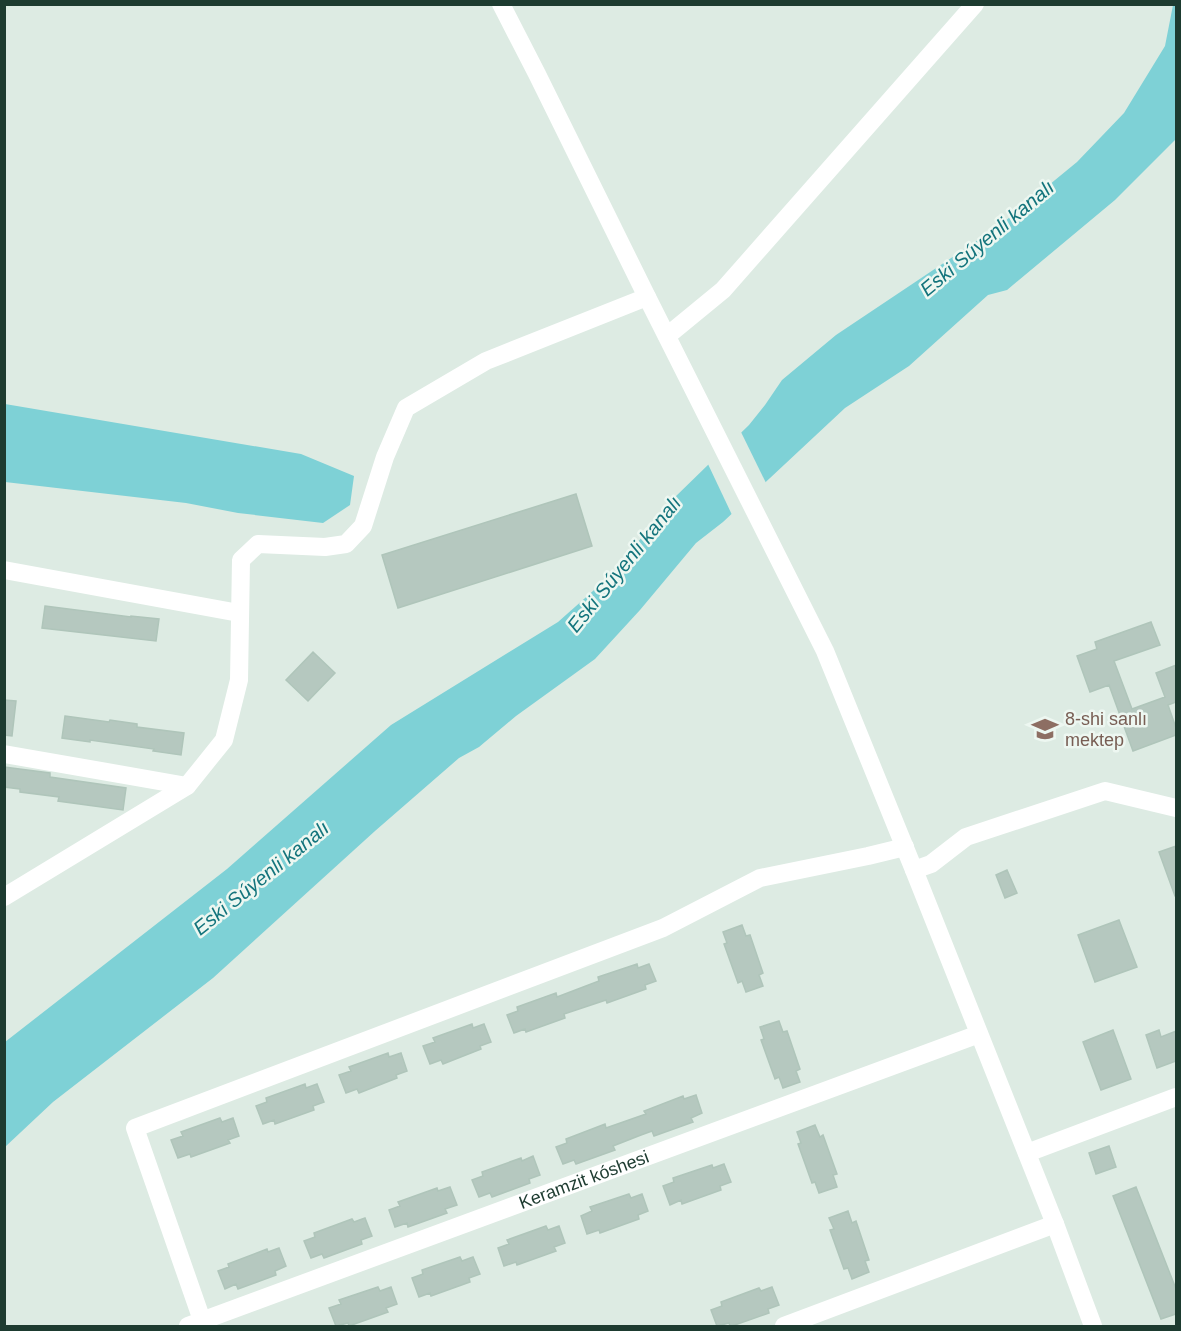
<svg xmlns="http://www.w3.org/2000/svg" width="1181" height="1331" font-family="Helvetica,sans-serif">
<rect width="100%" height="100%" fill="#ddebe3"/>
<path fill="#7ed1d6" d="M 1173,5 L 1176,5 L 1176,139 L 1115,200 L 1007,290 L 988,295 L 909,366 L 845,408 L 723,522 L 696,543 L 640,610 L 595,659 L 516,716 L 479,747 L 459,758 L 375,831 L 213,978 L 53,1102 L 5,1147 L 5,1042 L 227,869 L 391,725 L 558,622 L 611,575 L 673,499 L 749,425 L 765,405 L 782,380 L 836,335 L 999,226 L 1077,162 L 1124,113 L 1165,46 Z
M 5,404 L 301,454 L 354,476 L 350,505 L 323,523 L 238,513 L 186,503 L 5,482 Z"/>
<path fill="#ddebe3" d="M 740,430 L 767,485 L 733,517 L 707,462 Z"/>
<path fill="#b5c8bf" stroke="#afc5ba" stroke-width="1.5" d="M 576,494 L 592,546 L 398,608 L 382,555 Z
M 45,606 L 131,617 L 131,616 L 159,619 L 156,641 L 42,628 Z
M 1151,622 L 1160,645 L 1114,661 L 1132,709 L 1165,697 L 1156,673 L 1176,665 L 1176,702 L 1168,705 L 1176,728 L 1176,735 L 1133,751 L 1109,685 L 1090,692 L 1077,656 L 1097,649 L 1095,642 Z
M 313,652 L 335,673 L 308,701 L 286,680 Z
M 4,700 L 16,701 L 12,736 L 4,735 Z
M 65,716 L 109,722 L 110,720 L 137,724 L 137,727 L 184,733 L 181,755 L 153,751 L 154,749 L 90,740 L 90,742 L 62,738 Z
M 4,767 L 50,773 L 50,777 L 126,788 L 123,810 L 58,801 L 59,797 L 20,792 L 20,789 L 4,787 Z
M 1176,846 L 1176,896 L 1175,896 L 1159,852 Z
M 1007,870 L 1017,893 L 1005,898 L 996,875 Z
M 1119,920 L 1137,967 L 1095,982 L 1078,935 Z
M 742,925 L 746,936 L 750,935 L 763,973 L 759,975 L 763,986 L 746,992 L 742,981 L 738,983 L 724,944 L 727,943 L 723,932 Z
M 637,964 L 638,968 L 649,964 L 656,981 L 645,985 L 646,989 L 607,1003 L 606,1000 L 564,1014 L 565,1018 L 526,1032 L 525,1029 L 514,1033 L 507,1015 L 518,1011 L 517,1007 L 556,993 L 557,997 L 599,981 L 598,977 Z
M 779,1021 L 783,1032 L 787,1031 L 800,1069 L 796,1071 L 800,1082 L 783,1088 L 779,1077 L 775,1079 L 761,1040 L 764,1039 L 760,1027 Z
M 472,1024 L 473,1028 L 484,1024 L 491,1042 L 480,1046 L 481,1049 L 443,1064 L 441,1060 L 430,1064 L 423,1046 L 435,1042 L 433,1038 Z
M 1113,1030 L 1131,1079 L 1101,1090 L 1083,1042 Z
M 1159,1030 L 1161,1037 L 1176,1031 L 1176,1061 L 1157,1068 L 1146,1035 Z
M 388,1053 L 389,1057 L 401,1053 L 407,1071 L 396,1075 L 397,1078 L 359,1093 L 357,1089 L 346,1093 L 339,1075 L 351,1071 L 349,1067 Z
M 305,1084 L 306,1088 L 317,1084 L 324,1102 L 313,1106 L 314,1110 L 275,1124 L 274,1120 L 263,1124 L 256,1106 L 267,1102 L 266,1098 Z
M 696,1095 L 702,1113 L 691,1118 L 693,1122 L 654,1136 L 652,1131 L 641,1135 L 613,1146 L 615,1150 L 576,1164 L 574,1160 L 563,1164 L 556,1147 L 567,1143 L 566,1139 L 605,1124 L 606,1128 L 646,1114 L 644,1111 L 683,1096 L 684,1099 Z
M 220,1118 L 222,1122 L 233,1118 L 239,1136 L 228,1140 L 230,1143 L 191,1157 L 190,1154 L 178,1158 L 171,1140 L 183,1136 L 181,1132 Z
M 815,1125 L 820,1137 L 823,1135 L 837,1174 L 833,1175 L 837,1187 L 819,1193 L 815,1182 L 812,1183 L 798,1144 L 801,1143 L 797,1132 Z
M 1109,1146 L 1116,1167 L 1096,1174 L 1089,1153 Z
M 533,1156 L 540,1175 L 529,1179 L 530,1183 L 492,1197 L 490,1193 L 479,1197 L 472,1180 L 483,1176 L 482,1172 L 521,1158 L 522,1161 Z
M 724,1164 L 731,1182 L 720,1186 L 721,1190 L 682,1204 L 681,1200 L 670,1205 L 663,1186 L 674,1182 L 673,1178 L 712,1165 L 713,1168 Z
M 450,1187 L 457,1205 L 445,1209 L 447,1213 L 408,1227 L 407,1223 L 395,1227 L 389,1210 L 400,1206 L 398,1202 L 437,1188 L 438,1191 Z
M 1136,1187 L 1176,1289 L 1176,1314 L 1161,1319 L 1113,1196 Z
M 629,1194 L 631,1198 L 642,1194 L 648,1211 L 638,1215 L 639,1219 L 600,1233 L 599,1230 L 587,1234 L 581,1216 L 592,1211 L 590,1207 Z
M 848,1211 L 852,1223 L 856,1221 L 869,1260 L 865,1261 L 869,1272 L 852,1279 L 848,1268 L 844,1269 L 830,1230 L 834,1229 L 829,1218 Z
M 365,1218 L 372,1236 L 361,1240 L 362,1244 L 324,1258 L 322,1254 L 311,1258 L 304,1241 L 315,1237 L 314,1233 L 352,1219 L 354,1222 Z
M 546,1226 L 548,1230 L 559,1226 L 565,1243 L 554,1247 L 556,1251 L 517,1265 L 516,1262 L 504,1266 L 498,1248 L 509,1244 L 507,1240 Z
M 279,1248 L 286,1266 L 275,1271 L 276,1275 L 238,1289 L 236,1284 L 225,1289 L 218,1271 L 229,1267 L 228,1264 L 267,1249 L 268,1252 Z
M 460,1257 L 462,1261 L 473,1257 L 480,1274 L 469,1278 L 470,1282 L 431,1296 L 430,1293 L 419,1297 L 412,1278 L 423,1274 L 422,1270 Z
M 378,1287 L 380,1291 L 391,1287 L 397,1304 L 386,1308 L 388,1312 L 349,1326 L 348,1323 L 336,1326 L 329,1308 L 341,1304 L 339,1300 Z
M 772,1287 L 779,1305 L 768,1309 L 769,1313 L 732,1326 L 730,1326 L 729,1323 L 717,1326 L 711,1310 L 722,1306 L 721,1302 L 759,1288 L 761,1291 Z"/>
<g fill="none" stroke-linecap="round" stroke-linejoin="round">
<g stroke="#fff" stroke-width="18">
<path d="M 501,4 L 537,74 L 647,297 L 825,651 L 914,870 L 1055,1224 L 1093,1326"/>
<path d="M 667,336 L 723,290 L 975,4"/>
<path d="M 4,570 L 239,613"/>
<path d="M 4,754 L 187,786"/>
<path d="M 914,870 L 931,864 L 966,837 L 1105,791 L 1176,808"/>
<path d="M 4,897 L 187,786 L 224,740 L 239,680 L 241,560 L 258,544 L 325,547 L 346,544 L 363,526 L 385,457 L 406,408 L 486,361 L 647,297"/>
<path d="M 1027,1153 L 1176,1097"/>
<path id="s1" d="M 188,1326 L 979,1034"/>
<path d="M 204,1326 L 135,1128 L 663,928 L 760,878 L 868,856 L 905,847"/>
<path d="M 784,1326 L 1055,1224"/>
</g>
</g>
<defs>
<g id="school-bare" transform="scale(2.07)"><path d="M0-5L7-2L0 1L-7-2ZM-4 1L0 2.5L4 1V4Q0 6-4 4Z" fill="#8d6e63" stroke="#edf7f1" stroke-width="2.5" paint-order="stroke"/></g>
</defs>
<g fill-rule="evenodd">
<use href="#school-bare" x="1045" y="729"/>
</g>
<g text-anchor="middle" stroke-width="5" stroke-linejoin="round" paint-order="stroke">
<g font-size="18" fill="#785e54" stroke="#edf7f1" text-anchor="start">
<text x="1065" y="725">8-shi sanlı<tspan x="1065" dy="21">mektep</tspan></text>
</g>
<g font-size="18" fill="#1d3b30" stroke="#edf7f1">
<text dy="6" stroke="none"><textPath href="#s1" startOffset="422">Keramzit kóshesi</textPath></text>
</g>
<g font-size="20" font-style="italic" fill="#13747c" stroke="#edf7f1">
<text transform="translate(987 238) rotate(-40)" y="7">Eski Súyenli kanalı</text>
<text transform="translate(624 564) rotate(-51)" y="7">Eski Súyenli kanalı</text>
<text transform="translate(261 878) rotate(-39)" y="7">Eski Súyenli kanalı</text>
</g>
</g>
<rect width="1181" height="1331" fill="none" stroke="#1d3b30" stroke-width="12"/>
</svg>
